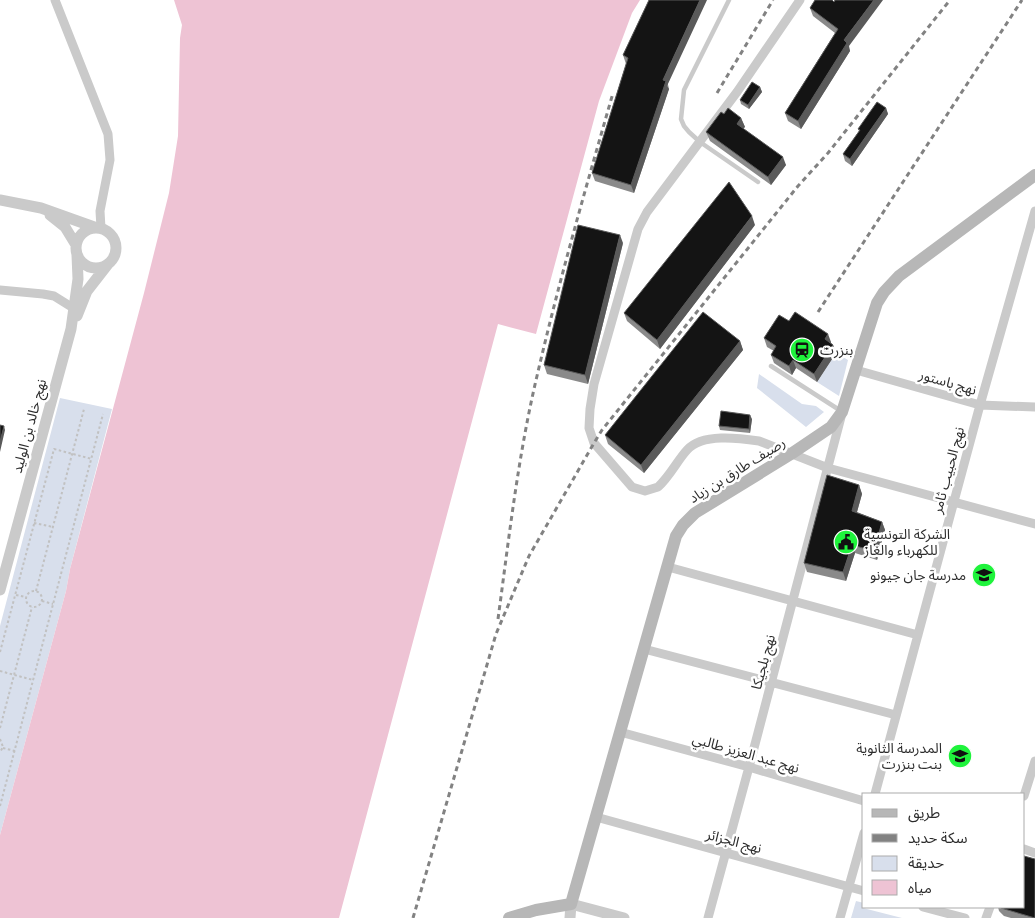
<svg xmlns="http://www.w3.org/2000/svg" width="1035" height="918" font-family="Ubuntu,'Noto Sans Arabic',sans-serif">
<rect width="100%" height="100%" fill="#fff"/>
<path fill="#d8dfec" d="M 836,353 L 848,360 L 839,396 L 817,382 Z
M 759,374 L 802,404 L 816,406 L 824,412 L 806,427 L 757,388 Z
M 60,398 L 112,409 L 70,569 L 66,591 L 0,835 L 0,626 Z
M 856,901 L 864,903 L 863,908 L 902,918 L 851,918 Z"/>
<path fill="#eec3d4" d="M 174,0 L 640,0 L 632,13 L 599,101 L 536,334 L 498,324 L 339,918 L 0,918 L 0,835 L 66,591 L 70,569 L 144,293 L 169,193 L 178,136 L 180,38 L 182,25 Z"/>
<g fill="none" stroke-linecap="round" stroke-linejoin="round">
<path stroke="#c1c1c1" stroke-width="2" stroke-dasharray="2.5 2.5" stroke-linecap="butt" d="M 34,523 L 53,527
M 36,591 L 84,409
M26 599a8 8 0 1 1 16 0a8 8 0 1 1-16 0Z
M 16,595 L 26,597
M 42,601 L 53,604
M 0,652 L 54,449 L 92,459
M 0,671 L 33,680
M 0,728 L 32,607
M 0,739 L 3,747 L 0,752
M 3,748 L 15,751
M 0,806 L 103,414"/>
<path stroke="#cacaca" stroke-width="4.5" d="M 729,0 L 684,90 L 681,119 L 684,126 L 689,132 L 700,142 L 758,182
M 771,366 L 841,411"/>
<path stroke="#cacaca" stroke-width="9" d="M 55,0 L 108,134 L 110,160 L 100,211 L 101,228
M 800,0 L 737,92 L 647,212 L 638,229 L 594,384 L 590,409 L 589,428 L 594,443 L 632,487 L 645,491 L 658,487 C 670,476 677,461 687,450 C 702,433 739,438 759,441 L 828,468 L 1035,524
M 0,290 L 43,294 L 54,296 L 78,311
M 856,370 L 980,405 L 1035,407
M 668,567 L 918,635
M 644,649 L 896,715
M 620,732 L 749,767 L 864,801
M 875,794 L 980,405 L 1035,211
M 1024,796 L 1035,761
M 596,817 L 864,891
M 1024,849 L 1035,853
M 923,907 L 965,918
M 708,918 L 749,767 L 841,417
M 840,918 L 864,833
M 986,918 L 990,907"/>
<path stroke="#cacaca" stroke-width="11" d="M 0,200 L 41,208 L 97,228
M 50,215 L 65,227 L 76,245
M76 248a20 20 0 1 1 40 0a20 20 0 1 1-40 0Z
M 77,316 L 87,291 L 108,264
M 0,590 L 71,329 L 78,279 L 77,255
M 570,918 L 571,904 L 624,918"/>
<path stroke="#b7b7b7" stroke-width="12" d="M 509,918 L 536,910 L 571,904 L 676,536 L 683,525 L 695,513 L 791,454 L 831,427 L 842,412 L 877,303 L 884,292 L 899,276 L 1035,175"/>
<path stroke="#828282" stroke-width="3" stroke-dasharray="5 4" stroke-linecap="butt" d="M 717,93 L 773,0
M 818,312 L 1022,0
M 498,619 C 509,538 518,456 537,376 C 559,281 586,187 613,93
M 413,918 L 496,634 L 529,556 L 594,443 L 602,430 L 798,186 L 828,153 L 950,0"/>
</g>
<path fill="#8a8a8a" d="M 649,0 L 669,89 L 634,193 L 595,181 L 592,173 L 626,64 L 623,55 Z
M 832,0 L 850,51 L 801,129 L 788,121 L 785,113 L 835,33 L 813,16 L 810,8 Z
M 760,87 L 762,92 L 749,109 L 741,104 L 740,100 Z
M 886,108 L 888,114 L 852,166 L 845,161 L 843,154 L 859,131 L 858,129 Z
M 724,114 L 741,118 L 745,127 L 743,128 L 786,165 L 771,185 L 710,141 L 706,132 Z
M 755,225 L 660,349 L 627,321 L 624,313 Z
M 623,243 L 588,384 L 547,374 L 544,365 Z
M 789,321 L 831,342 L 831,343 L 833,345 L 836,353 L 817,382 L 796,368 L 792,375 L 774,363 L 771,355 L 774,351 L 767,347 L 764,338 Z
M 740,341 L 743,350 L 644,473 L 608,444 L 605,435 Z
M 752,419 L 750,433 L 720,430 L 719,426 Z
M 859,485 L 862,494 L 857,512 L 882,522 L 885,530 L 877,560 L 855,553 L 846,581 L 807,572 L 804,563 Z
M 1035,859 L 1035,918 L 1011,918 L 1004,916 L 999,911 L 998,907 L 1024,907 Z"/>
<path fill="#5a5a5a" d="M 700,0 L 707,0 L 667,86 L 669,89 L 634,193 L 631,185 L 663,80 Z
M 874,0 L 883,0 L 849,46 L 850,51 L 801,129 L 798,121 L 844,40 Z
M 760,87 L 762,92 L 749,109 L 748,105 Z
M 886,108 L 888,114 L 852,166 L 850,159 Z
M 741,118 L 745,127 L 740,132 L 737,124 Z
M 783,157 L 786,165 L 771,185 L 768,177 Z
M 752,216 L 755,225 L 660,349 L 657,340 Z
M 620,235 L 623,243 L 588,384 L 585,375 Z
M 828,334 L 831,342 L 828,348 L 825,339 Z
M 740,341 L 743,350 L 644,473 L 641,465 Z
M 833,345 L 836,353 L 817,382 L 814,374 Z
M 793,360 L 796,368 L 792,375 L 789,366 Z
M 750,415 L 752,419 L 750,433 L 749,429 Z
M 4,426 L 5,430 L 0,452 L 0,442 Z
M 859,485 L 862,494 L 855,519 L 852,511 Z
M 882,522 L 885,530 L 877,560 L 874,551 Z
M 852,545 L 855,553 L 846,581 L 843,572 Z"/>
<path fill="#141414" stroke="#5a5a5a" d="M 649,0 L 700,0 L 663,80 L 666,81 L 631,185 L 592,173 L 628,58 L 623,55 Z
M 815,0 L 832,0 L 834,2 L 835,0 L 874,0 L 844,40 L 847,43 L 798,121 L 785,113 L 838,29 L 810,8 Z
M 752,82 L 760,87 L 748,105 L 740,100 Z
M 877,102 L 886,108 L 850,159 L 843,154 L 860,130 L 858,129 Z
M 728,108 L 741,118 L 737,124 L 783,157 L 768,177 L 706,132 L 721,112 L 724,114 Z
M 729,182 L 752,216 L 657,340 L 624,313 Z
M 578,225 L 620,235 L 585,375 L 544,365 Z
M 703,312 L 740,341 L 641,465 L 605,435 Z
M 795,312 L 828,334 L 825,339 L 833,345 L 814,374 L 793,360 L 789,366 L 771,355 L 776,346 L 764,338 L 779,315 L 789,321 Z
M 721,411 L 750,415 L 749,429 L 719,426 Z
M 0,425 L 4,426 L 0,442 Z
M 827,475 L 859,485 L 852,511 L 882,522 L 874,551 L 852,545 L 843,572 L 804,563 Z
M 1024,856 L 1035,859 L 1035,918 L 1001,908 L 1001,907 L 1024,907 Z"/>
<defs>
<g id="station-disc" transform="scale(1.25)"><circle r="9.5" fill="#1ff33c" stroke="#fff"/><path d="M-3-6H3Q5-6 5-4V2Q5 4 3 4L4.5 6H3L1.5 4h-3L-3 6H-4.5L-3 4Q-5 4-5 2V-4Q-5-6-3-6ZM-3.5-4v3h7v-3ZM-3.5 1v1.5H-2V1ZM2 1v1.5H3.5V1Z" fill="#111"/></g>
<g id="civic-disc" transform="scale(1.25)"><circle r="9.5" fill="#1ff33c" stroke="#fff"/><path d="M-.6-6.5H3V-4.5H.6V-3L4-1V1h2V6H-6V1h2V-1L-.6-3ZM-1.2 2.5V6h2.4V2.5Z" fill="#111"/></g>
<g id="school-disc" transform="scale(1.25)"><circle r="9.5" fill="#1ff33c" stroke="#fff"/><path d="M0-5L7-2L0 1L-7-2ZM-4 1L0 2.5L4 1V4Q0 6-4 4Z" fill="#111"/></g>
</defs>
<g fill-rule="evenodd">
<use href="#station-disc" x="802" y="350"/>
<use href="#civic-disc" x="846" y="542"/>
<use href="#school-disc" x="984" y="575"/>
<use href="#school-disc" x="960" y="756"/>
</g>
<g text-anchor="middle" stroke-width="5" stroke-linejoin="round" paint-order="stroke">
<g font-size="14" fill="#2d2d2d" stroke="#fff" text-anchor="start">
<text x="820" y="355">بنزرت</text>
<text x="864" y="539">الشركة التونسية<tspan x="864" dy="16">للكهرباء والغاز</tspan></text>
<text x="966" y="580" text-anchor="end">مدرسة جان جيونو</text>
<text x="942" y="753" text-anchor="end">المدرسة الثانوية<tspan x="942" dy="16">بنت بنزرت</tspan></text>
</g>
<g font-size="14" fill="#2d2d2d" stroke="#fff">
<text transform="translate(948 382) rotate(16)" y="5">نهج باستور</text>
<text transform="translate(29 426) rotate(-75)" y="5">نهج خالد بن الوليد</text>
<text transform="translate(737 470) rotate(-32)" y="5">رصيف طارق بن زياد</text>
<text transform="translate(948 470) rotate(-75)" y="5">نهج الحبيب ثامر</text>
<text transform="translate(763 662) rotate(-75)" y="5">نهج بلجيكا</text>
<text transform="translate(746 753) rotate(16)" y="5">نهج عبد العزيز طالبي</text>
<text transform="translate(734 841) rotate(15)" y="5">نهج الجزائر</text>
</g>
</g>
<rect x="862" y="793" width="162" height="115" fill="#ffffff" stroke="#ababab"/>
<rect x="872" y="809" width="25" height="8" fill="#b7b7b7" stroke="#ababab"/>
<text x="908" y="818" font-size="15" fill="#2d2d2d">طريق</text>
<rect x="872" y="834" width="25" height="8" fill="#828282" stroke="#ababab"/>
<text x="908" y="843" font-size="15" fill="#2d2d2d">سكة حديد</text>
<rect x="872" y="856" width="25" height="15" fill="#d8dfec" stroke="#ababab"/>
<text x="908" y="868" font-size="15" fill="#2d2d2d">حديقة</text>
<rect x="872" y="880" width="25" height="15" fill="#eec3d4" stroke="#ababab"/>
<text x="908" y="893" font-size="15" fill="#2d2d2d">مياه</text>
</svg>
